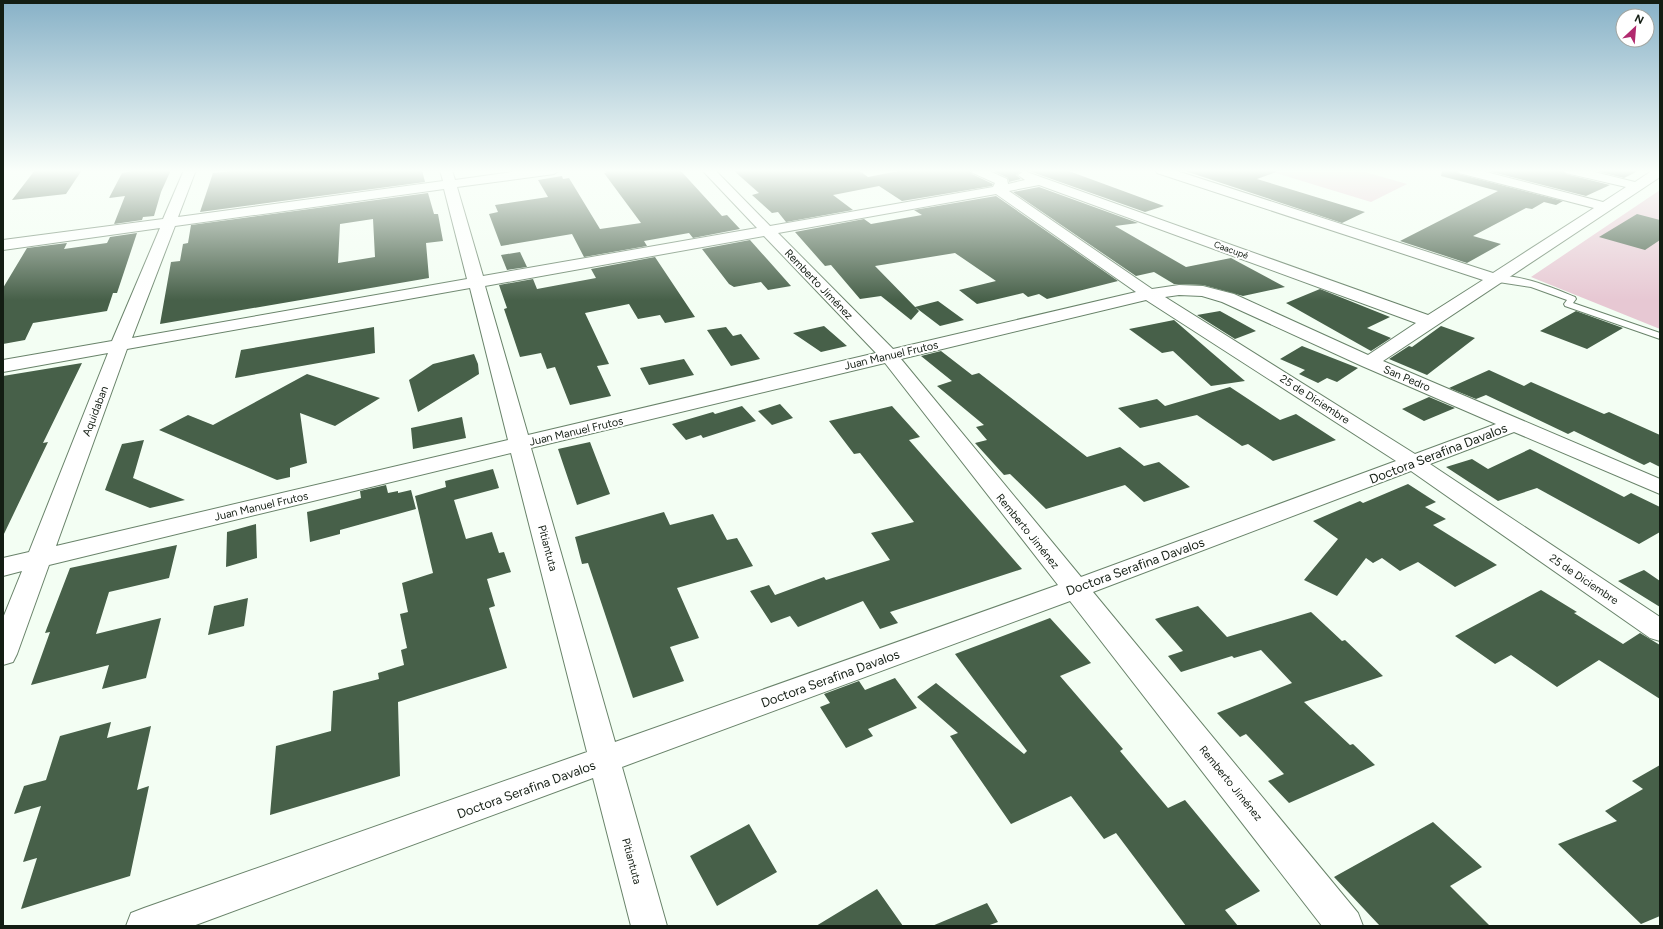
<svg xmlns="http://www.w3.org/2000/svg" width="1663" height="929" font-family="Figtree,sans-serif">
<rect width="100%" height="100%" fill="#f3fef3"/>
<path fill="#e7c8d3" d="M 1266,170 L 1358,170 L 1407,184 L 1371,202 Z
M 1660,190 L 1660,329 L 1531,277 Z"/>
<path fill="#476049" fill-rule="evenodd" d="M 35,170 L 82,170 L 66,194 L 12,200 Z
M 136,170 L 171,170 L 161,192 L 154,216 L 143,217 L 142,220 L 114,224 L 125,196 L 109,198 L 122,173 Z
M 237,170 L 422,170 L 425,182 L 200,212 L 213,173 Z
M 604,170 L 680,170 L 722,216 L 727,215 L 740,229 L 693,238 L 689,233 L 644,241 L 647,246 L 584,257 L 572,234 L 501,246 L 489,214 L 498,212 L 495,205 L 548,197 L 538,180 L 562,176 L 563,179 L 569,178 L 600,229 L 641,223 L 604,173 L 606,173 Z
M 733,170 L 858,170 L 868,177 L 903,170 L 970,170 L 972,174 L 993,184 L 992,186 L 902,201 L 879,186 L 833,195 L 853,210 L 786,222 L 778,212 L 772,213 L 752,195 L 759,193 Z
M 991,170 L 1023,170 L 1016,175 L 1021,179 L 1009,182 L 1008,178 Z
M 1026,170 L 1066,170 L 1164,206 L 1145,212 Z
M 1182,170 L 1275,170 L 1276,172 L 1257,179 L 1365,212 L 1342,223 Z
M 1442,170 L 1456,170 L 1459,174 L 1563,201 L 1556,205 L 1544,202 L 1532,209 L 1526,208 L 1473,236 L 1501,244 L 1467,263 L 1400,241 L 1498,191 L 1441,176 Z
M 1484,170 L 1563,170 L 1566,174 L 1610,185 L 1586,196 Z
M 1592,170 L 1640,170 L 1624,178 Z
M 1039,187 L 1138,223 L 1115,226 L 1186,267 L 1231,258 L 1285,287 L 1243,296 L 1203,285 L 1174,284 L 1154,272 L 1136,276 L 1013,192 Z
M 428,193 L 434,214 L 438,214 L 443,241 L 426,243 L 429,278 L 160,324 L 171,262 L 180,261 L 183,244 L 188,243 L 191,225 ZM 373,219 L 375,257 L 338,263 L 340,224 Z
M 996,196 L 1118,281 L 1047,299 L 1039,294 L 1028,297 L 1023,293 L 977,304 L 959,290 L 996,281 L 955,253 L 875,266 L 919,311 L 911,320 L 881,296 L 860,299 L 831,265 L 825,266 L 795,232 L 864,219 L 871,224 L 922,215 L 914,210 Z
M 1637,214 L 1660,220 L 1660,240 L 1645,250 L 1599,237 Z
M 137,233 L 117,293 L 113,293 L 107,311 L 33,323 L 25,340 L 3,344 L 3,288 L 27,248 L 67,243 L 64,249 L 107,243 L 110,237 Z
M 750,240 L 767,259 L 791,286 L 768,290 L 761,282 L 734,287 L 729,284 L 702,249 Z
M 520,252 L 527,267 L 507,270 L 501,255 Z
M 655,257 L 695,317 L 665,323 L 660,315 L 638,319 L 629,304 L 585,313 L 609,364 L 597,366 L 611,396 L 570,405 L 555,367 L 547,369 L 541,353 L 520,357 L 504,309 L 507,308 L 499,285 L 533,279 L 537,289 L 596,278 L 591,269 Z
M 1320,289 L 1390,317 L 1367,328 L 1391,338 L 1371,351 L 1286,303 Z
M 938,301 L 964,320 L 940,326 L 915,307 Z
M 1220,311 L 1256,331 L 1235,339 L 1197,315 Z
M 1576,311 L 1623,328 L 1587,349 L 1540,331 Z
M 1174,320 L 1211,352 L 1245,381 L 1211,386 L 1173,351 L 1162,353 L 1129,329 Z
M 824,326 L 847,346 L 821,352 L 793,333 Z
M 1441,326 L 1475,338 L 1427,375 L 1389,359 L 1409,346 L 1412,347 Z
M 374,327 L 375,353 L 235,378 L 241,350 Z
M 726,327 L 733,336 L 741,334 L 760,359 L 731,366 L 707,330 Z
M 1302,346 L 1358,368 L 1337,382 L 1327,378 L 1318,383 L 1299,374 L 1305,370 L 1280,359 Z
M 941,351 L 972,375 L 979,373 L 1087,457 L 1120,447 L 1144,466 L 1159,462 L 1190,487 L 1144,502 L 1125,485 L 1046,509 L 1010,474 L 1004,475 L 975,443 L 987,440 L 976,427 L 984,425 L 937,386 L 952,381 L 921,356 Z
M 474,354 L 478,364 L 479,374 L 418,412 L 409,380 L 433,364 Z
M 684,359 L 694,375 L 649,385 L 640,368 Z
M 82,363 L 43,443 L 48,442 L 3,536 L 3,376 Z
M 1489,370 L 1524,386 L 1531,382 L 1604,414 L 1609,412 L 1660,435 L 1660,467 L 1650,462 L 1644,465 L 1574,431 L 1568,434 L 1486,395 L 1476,399 L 1449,388 Z
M 307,374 L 380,398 L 335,426 L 300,413 L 307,463 L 290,468 L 290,477 L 277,480 L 159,430 L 188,415 L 213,425 Z
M 1230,387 L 1280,420 L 1296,414 L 1336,440 L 1273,461 L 1248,444 L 1242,446 L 1197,415 L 1140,428 L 1118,408 L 1157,399 L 1165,406 Z
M 1429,397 L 1455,408 L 1424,421 L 1402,409 Z
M 780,404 L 793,418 L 772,425 L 758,411 Z
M 742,406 L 756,421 L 703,438 L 701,435 L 686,440 L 672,424 L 713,412 L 715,414 Z
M 892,406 L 920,437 L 909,440 L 1022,569 L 890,612 L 898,623 L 880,629 L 863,601 L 798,627 L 790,616 L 771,623 L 750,591 L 769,585 L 775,595 L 824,577 L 826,580 L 890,560 L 871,533 L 914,522 L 860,453 L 854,454 L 829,421 Z
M 462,417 L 466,438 L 413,449 L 411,428 Z
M 144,440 L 133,478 L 185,500 L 150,508 L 105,490 L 122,444 Z
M 590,442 L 610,494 L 577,505 L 558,449 Z
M 1530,449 L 1624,497 L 1631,493 L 1660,507 L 1660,532 L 1639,544 L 1537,488 L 1498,501 L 1446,467 L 1472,459 L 1488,469 Z
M 493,469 L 499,488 L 454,500 L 466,539 L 492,532 L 499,553 L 504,552 L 511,572 L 487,579 L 495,606 L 489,608 L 507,668 L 398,702 L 400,776 L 270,815 L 276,746 L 331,731 L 333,691 L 379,679 L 378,673 L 404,665 L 401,650 L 407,648 L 400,614 L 408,612 L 402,583 L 433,573 L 415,496 L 446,487 L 445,481 Z
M 1408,484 L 1436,502 L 1425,507 L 1446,519 L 1433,525 L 1497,565 L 1455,587 L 1418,562 L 1400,571 L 1382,558 L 1373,563 L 1366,558 L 1337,596 L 1304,580 L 1338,539 L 1313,521 L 1360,501 L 1363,503 Z
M 386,485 L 388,493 L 398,491 L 398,493 L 411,490 L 416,509 L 340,530 L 340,534 L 310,542 L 307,512 L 361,498 L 360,491 Z
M 664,512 L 670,525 L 713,514 L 727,540 L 737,538 L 753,566 L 677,588 L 699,638 L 670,647 L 684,681 L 633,698 L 588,563 L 582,564 L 575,537 Z
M 256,524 L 257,558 L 226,567 L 227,532 Z
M 177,545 L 169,578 L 109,592 L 96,634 L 161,618 L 146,678 L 102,689 L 109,665 L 31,685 L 50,632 L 45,633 L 70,568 Z
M 1644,570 L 1660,581 L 1660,607 L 1618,581 Z
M 1541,590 L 1577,612 L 1574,613 L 1623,644 L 1640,633 L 1660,645 L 1660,699 L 1599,660 L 1557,687 L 1511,655 L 1495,664 L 1455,636 Z
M 248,598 L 244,626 L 208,635 L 214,606 Z
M 1198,606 L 1227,637 L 1311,612 L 1342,641 L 1345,640 L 1383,676 L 1304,702 L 1350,745 L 1353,744 L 1375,765 L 1289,803 L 1268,781 L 1284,774 L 1246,734 L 1240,737 L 1217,713 L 1292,683 L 1261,650 L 1234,658 L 1232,656 L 1181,672 L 1168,656 L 1183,651 L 1155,619 Z
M 1050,618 L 1091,663 L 1060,676 L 1123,749 L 1120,751 L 1168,808 L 1185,800 L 1260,891 L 1225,910 L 1238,926 L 1186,926 L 1116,833 L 1104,839 L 1071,796 L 1011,824 L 950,736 L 958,733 L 917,697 L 936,683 L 1024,754 L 1027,751 L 955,654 Z
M 895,678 L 917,708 L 868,729 L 873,736 L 846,748 L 820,707 L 830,703 L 824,694 L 859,681 L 865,690 Z
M 111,722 L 107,738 L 151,726 L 137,790 L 149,786 L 130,876 L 21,909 L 37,858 L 23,862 L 41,806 L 14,814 L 24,786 L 46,780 L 60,736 Z
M 1660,765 L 1660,916 L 1641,924 L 1558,844 L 1617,821 L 1605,811 L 1643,789 L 1632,781 Z
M 1433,822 L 1482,867 L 1450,886 L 1490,926 L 1380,926 L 1334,877 Z
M 749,824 L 777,872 L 717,906 L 690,856 Z
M 877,889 L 903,926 L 816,926 Z
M 987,903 L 998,922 L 987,926 L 932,926 Z"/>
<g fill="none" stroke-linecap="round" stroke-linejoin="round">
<g stroke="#69836a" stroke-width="2">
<path id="service" d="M 1492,277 C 1516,272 1553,288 1575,297 L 1576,299 L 1573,303 L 1660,333 L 1660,339 L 1565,306 L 1564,304 L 1567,300 L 1531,287 L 1492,281 Z"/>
</g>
<g stroke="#69836a" stroke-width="2">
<path id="minor" d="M 184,170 L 196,170 L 178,217 L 443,181 L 440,170 L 452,170 L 455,180 L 526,170 L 560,170 L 554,174 L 457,187 L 483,276 L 757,228 L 702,170 L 715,170 L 770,226 L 993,187 L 995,183 L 973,173 L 971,170 L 987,170 L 1007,179 L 1008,184 L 1025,180 L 1018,175 L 1024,171 L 1428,315 L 1483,280 L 1157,173 L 1155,170 L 1174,170 L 1493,273 L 1594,208 L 1459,173 L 1457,170 L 1478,170 L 1603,202 L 1626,187 L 1566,173 L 1564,170 L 1586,170 L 1635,182 L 1653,170 L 1660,170 L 1660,177 L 1383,361 L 1660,479 L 1660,494 L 1514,432 L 1430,464 L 1660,617 L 1660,641 L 1650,638 L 1411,471 L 1093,592 L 1358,913 L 1363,926 L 1322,926 L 1070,601 L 622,767 L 667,926 L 631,926 L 593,778 L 193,926 L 126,926 L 131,913 L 144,908 L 587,752 L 511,453 L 49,565 L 17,654 L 13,662 L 3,665 L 3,618 L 22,571 L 3,576 L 3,558 L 29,552 L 108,353 L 3,372 L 3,360 L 112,341 L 160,228 L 3,250 L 3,240 L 163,219 ZM 1039,185 L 1416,323 L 1368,355 L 1234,294 L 1203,286 L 1179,285 L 1152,289 L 1009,191 ZM 444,189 L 467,279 L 132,338 L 175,226 ZM 996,194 L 1136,292 L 893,349 L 778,233 ZM 764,236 L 876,353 L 528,435 L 485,286 ZM 470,288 L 508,440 L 56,546 L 127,349 ZM 1179,295 L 1202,296 L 1222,302 L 1362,366 L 1496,424 L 1415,454 L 1165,297 ZM 1146,300 L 1396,461 L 1081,577 L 901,359 ZM 885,363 L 1058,585 L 615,742 L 531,448 Z"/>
</g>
<use href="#service" fill="#fff" fill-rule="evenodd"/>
<use href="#minor" fill="#fff" fill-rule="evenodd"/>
</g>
<linearGradient id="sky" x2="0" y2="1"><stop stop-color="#87b1c7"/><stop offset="0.57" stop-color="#fafffa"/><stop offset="1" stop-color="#fafffa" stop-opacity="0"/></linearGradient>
<rect width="1663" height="300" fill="url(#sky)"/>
<g text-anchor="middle" stroke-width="4" stroke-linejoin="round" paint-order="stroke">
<g font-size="9" fill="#131d13" stroke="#fff">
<text transform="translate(1231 250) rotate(20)" y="3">Caacupé</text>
</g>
<g font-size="11" fill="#131d13" stroke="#fff">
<text transform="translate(819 284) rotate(46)" y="4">Remberto Jiménez</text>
<text transform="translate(891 355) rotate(-13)" y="4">Juan Manuel Frutos</text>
<text transform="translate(1407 378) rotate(23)" y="4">San Pedro</text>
<text transform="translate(1315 399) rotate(33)" y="4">25 de Diciembre</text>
<text transform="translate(95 411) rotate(-69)" y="4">Aquidaban</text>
<text transform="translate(576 431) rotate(-13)" y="4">Juan Manuel Frutos</text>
<text transform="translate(261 506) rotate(-13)" y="4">Juan Manuel Frutos</text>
<text transform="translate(1028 531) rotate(51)" y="4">Remberto Jiménez</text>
<text transform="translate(548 548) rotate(75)" y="4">Pitiantuta</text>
<text transform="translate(1584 579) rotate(34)" y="4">25 de Diciembre</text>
<text transform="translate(1231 783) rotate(51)" y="4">Remberto Jiménez</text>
<text transform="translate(632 861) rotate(75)" y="4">Pitiantuta</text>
</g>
<g font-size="13" fill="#131d13" stroke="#fff">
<text transform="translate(1438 453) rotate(-21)" y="5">Doctora Serafina Davalos</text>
<text transform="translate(1135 566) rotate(-20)" y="5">Doctora Serafina Davalos</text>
<text transform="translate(830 678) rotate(-20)" y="5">Doctora Serafina Davalos</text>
<text transform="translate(526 789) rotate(-20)" y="5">Doctora Serafina Davalos</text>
</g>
</g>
<rect width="1663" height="929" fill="none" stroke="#131d13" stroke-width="8"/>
<g transform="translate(1635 28) rotate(26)"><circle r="19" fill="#ffffff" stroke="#a1a5a1"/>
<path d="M0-3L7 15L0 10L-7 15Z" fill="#b12a6f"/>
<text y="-6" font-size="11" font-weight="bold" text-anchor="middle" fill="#131d13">N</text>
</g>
</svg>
